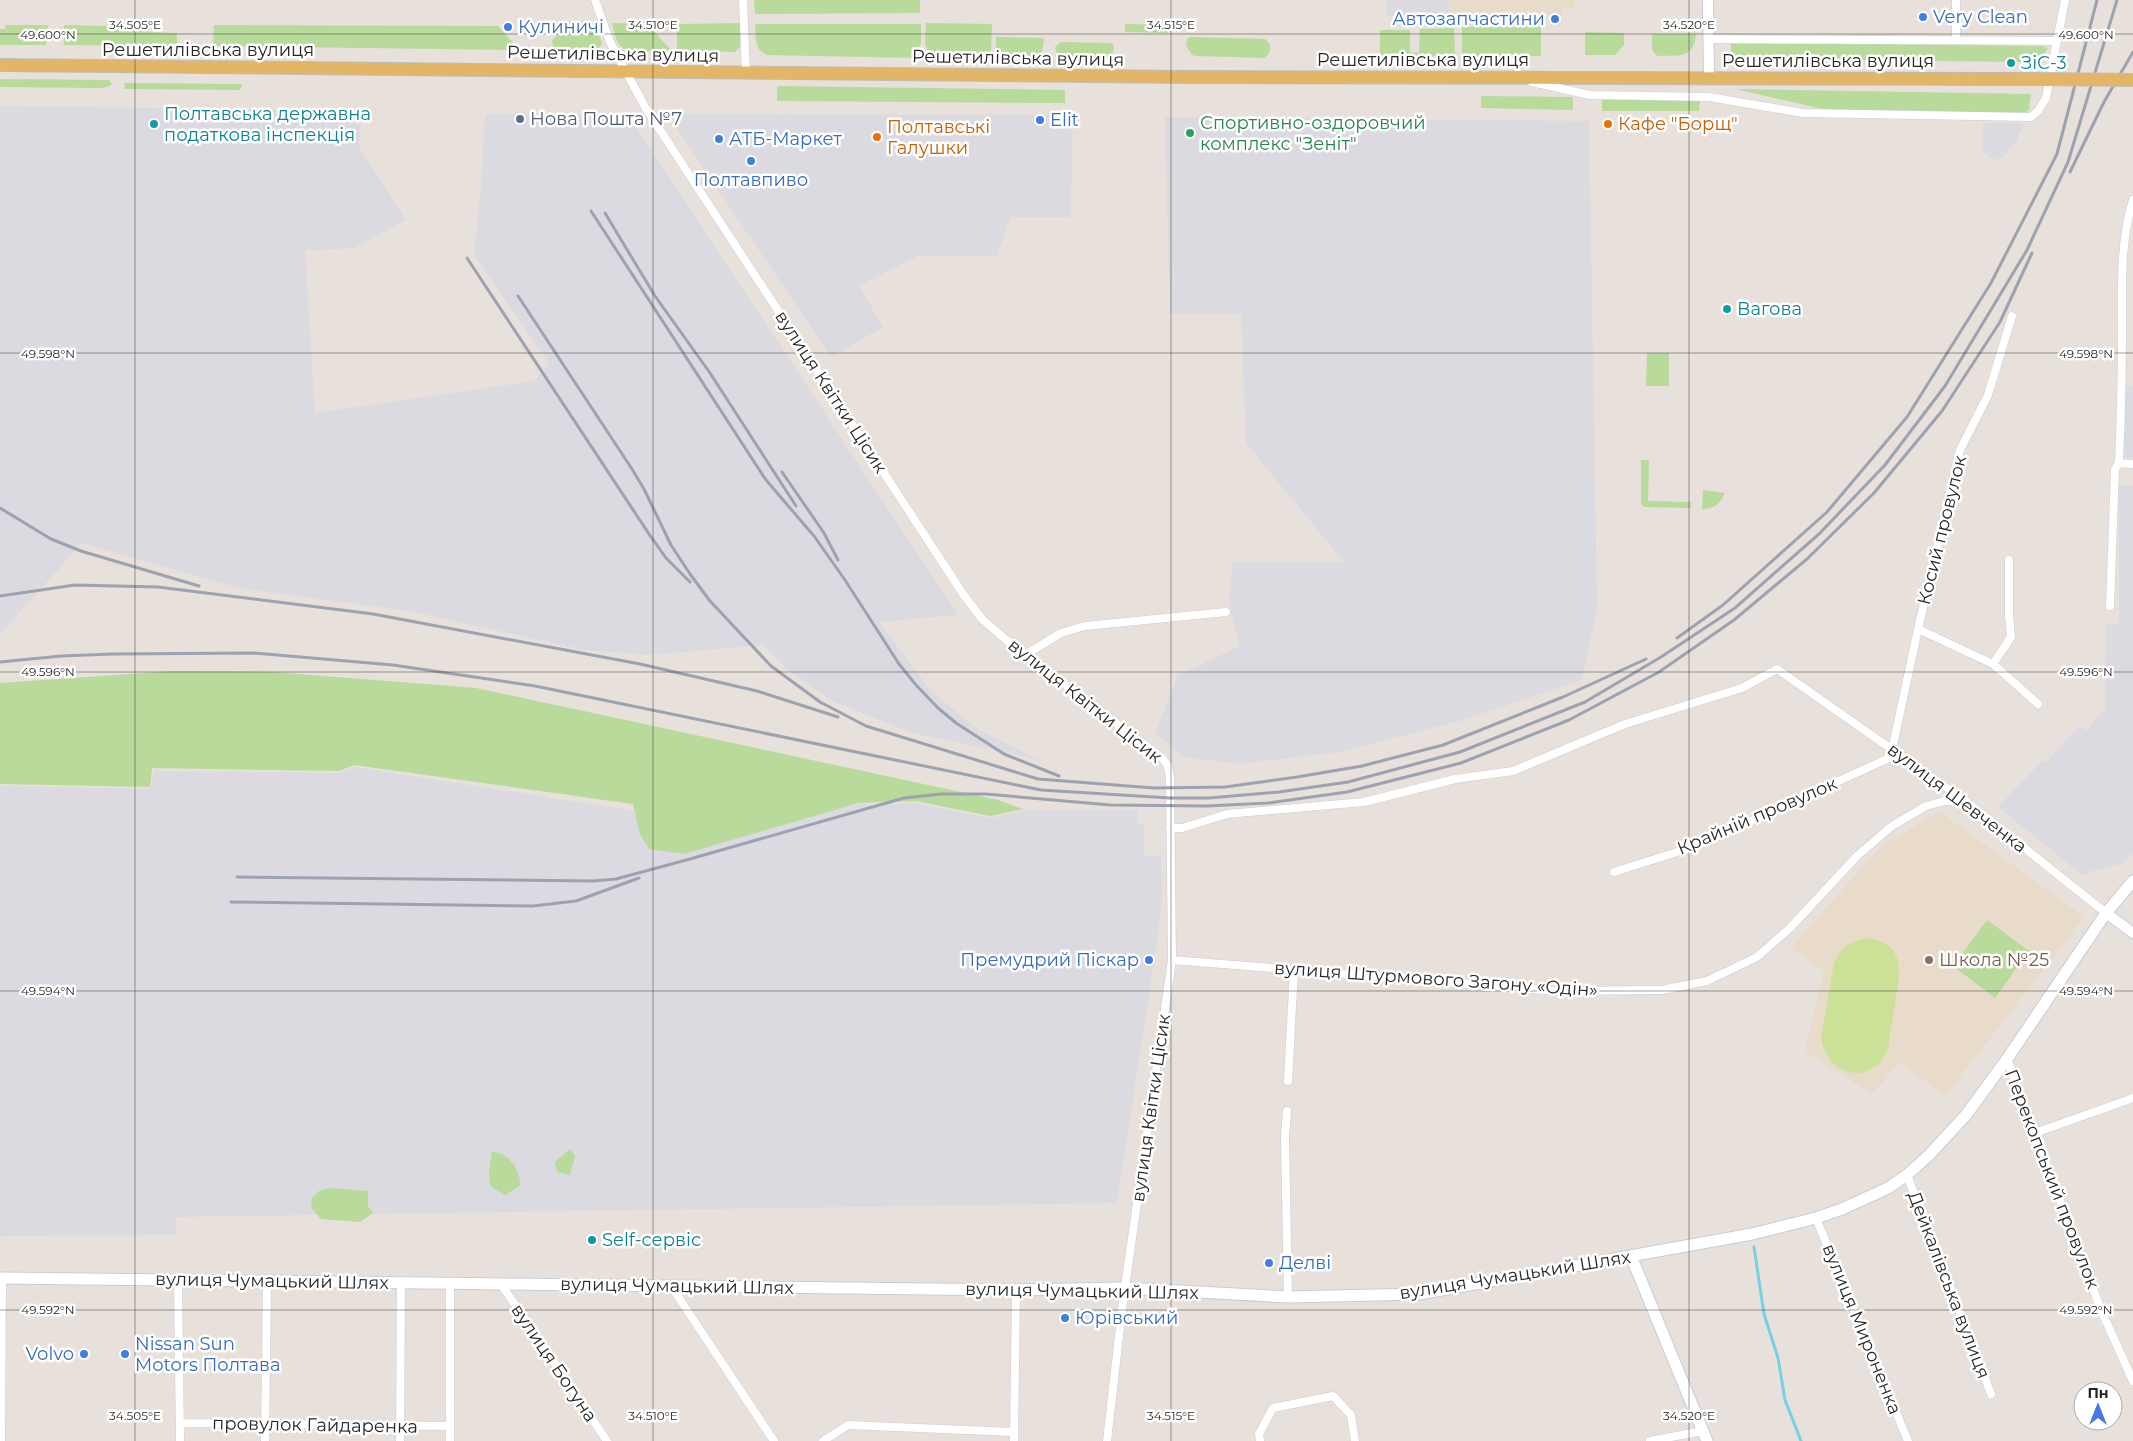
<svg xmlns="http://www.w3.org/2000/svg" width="2133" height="1441" font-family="Montserrat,sans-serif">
<rect width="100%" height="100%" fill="#e8e0da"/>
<path fill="#dbdae1" d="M 1386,0 L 1449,0 L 1450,17 L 1386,16 Z
M 0,106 L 361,111 L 359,147 L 406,220 L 354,248 L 305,251 L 315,413 L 534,381 L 549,363 L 474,255 L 481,186 L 485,114 L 628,115 L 958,615 L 879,622 L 931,691 L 977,729 L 1039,760 L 913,733 L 832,701 L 787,669 L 763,645 L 650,655 L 584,650 L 409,611 L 239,588 L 82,543 L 0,634 Z
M 667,114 L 1072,115 L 1071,217 L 1010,217 L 997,256 L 918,256 L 859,286 L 883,327 L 831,357 Z
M 1165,117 L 1589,121 L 1597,607 L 1582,680 L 1463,720 L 1340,752 L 1239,764 L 1184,757 L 1155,733 L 1178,675 L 1240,646 L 1229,605 L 1233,562 L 1344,562 L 1246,443 L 1241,314 L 1170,314 Z
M 1983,123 L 2024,123 L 2017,140 L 2006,154 L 1997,160 L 1990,158 L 1983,150 Z
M 2126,385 L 2133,386 L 2133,458 L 2123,457 Z
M 2119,485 L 2133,485 L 2133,854 L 2124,863 L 2089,872 L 2083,876 L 1998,807 L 2043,760 L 2046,762 L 2080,726 L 2086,731 L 2105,709 L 2106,624 L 2119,624 Z
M 354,767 L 629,810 L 916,803 L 991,818 L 1025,810 L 1137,810 L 1137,822 L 1144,826 L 1144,856 L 1161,856 L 1162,896 L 1158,935 L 1117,1203 L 176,1217 L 176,1235 L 0,1236 L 0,786 L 151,789 L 154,771 L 339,773 Z"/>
<path fill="#e9dbca" d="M 1449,0 L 1575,0 L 1575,8 L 1563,8 L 1563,15 L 1547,15 L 1546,24 L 1450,23 Z
M 1939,811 L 2084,917 L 1945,1096 L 1900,1062 L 1872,1094 L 1805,1052 L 1824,971 L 1791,948 L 1879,848 Z"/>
<path fill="#b8da9b" d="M 754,0 L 920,0 L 920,13 L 755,14 Z
M 568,21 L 595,22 L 602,44 L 598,50 L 554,50 L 552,41 Z
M 612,23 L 647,24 L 671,50 C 660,50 627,54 620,46 C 615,41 614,30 612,23 Z
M 742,23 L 743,43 L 735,52 L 677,50 L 677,24 Z
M 926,23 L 992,24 L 991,51 L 985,56 L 931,55 C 922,47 926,34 926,23 Z
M 755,24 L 921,24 C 921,36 923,50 914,58 L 767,55 C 754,50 756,36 755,24 Z
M 1125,24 L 1168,25 L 1168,33 L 1125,32 Z
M 5,25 L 48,25 L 46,45 L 0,45 L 0,29 L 5,29 Z
M 64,25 L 146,27 L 148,32 L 177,33 L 177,46 L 64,45 Z
M 214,25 L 498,26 L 516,46 L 512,50 L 213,46 Z
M 1462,27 L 1541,27 L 1541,56 L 1462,56 Z
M 1454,28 L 1455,56 L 1380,57 L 1380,30 L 1410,30 L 1410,52 L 1419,53 L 1420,29 Z
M 1585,32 L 1624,33 L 1624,45 L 1615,55 L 1585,55 Z
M 1652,34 L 1696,34 C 1694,60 1677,55 1657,56 L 1652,50 Z
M 996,37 L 1044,38 L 1042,52 L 1039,56 L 1004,56 L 996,47 Z
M 1190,37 L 1265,39 C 1273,45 1271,52 1265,58 L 1196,56 L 1192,55 L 1186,45 L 1187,39 Z
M 1061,42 L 1110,43 L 1114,45 L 1112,56 L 1107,58 L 1060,58 L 1057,55 L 1055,47 Z
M 1731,42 L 2042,46 L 2048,48 L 2040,62 L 1731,59 Z
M 0,79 L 109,80 L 112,84 L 108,87 L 100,88 L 0,87 Z
M 124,83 L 241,84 L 242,86 L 240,90 L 125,89 Z
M 777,86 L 1065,90 L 1065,103 L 777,101 Z
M 1735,89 L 2031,94 L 2029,110 L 2025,113 L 1831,111 Z
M 1481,96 L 1573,97 L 1573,110 L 1481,108 Z
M 1602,99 L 1700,100 L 1699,111 L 1602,111 Z
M 1647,353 L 1669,353 L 1669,386 L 1646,386 Z
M 1641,460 L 1649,460 L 1648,501 L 1691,502 L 1691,508 L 1644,507 L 1641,503 Z
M 1703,490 L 1725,493 C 1720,504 1714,509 1702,509 Z
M 174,671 L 273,672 L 476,688 L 998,800 L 1023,809 L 990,816 L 916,801 L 858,803 L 684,854 L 649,849 L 640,834 L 633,804 L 354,765 L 339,771 L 152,768 L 150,787 L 0,784 L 0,683 Z
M 1987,920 L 2029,951 L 1995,998 L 1953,966 Z
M 570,1149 L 575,1156 L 570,1175 L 557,1172 L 555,1162 Z
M 492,1151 C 511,1155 518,1167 521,1185 L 505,1195 L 490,1186 L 489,1171 Z
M 331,1188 L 368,1191 L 368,1206 L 373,1213 L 360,1222 L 321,1219 L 312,1209 L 311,1199 L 319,1191 Z"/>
<path fill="#cae197" d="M 1868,938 C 1907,944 1900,974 1895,1003 C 1893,1018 1890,1034 1888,1049 C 1872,1087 1827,1077 1821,1038 L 1834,964 C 1841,948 1850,940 1868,938 Z"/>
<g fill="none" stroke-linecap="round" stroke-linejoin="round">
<path stroke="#76d1e1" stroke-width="3" d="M 1754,1247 L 1764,1314 L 1778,1358 L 1785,1400 L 1801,1441"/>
<g stroke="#c8cdd8" stroke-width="9">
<path id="minor" d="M 595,0 L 610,42 L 645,107 L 963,594 L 982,619 L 1005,639 L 1162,758 L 1168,766 L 1170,778 L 1172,960 L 1123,1301 L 1107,1441
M 743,0 L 746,73
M 1708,39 L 2057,41
M 1956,40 L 1956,0
M 1532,82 L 1590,95 L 1709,97 L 1803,113 L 2031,117 L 2038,111 L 2046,98 L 2065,0
M 2119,463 L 2133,464
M 2110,606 L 2115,469 L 2119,463 C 2121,419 2122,374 2122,329 C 2122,287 2120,241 2133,200
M 1918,629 L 1993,664 L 2038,704
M 1025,655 L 1061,633 L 1085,626 L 1226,612
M 1993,664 L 2011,637 L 2009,615 L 2009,560
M 1892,750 L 1918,629 L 1960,450 L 1988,395 L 2012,316
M 1170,828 L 1182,828 L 1227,814 L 1364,802 L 1455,779 L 1513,771 L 1625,724 L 1742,688 L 1777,669 L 1964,800 L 2106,913
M 1614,872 L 1696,846 L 1898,754
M 1172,960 L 1556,991 L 1662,990 L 1707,981 L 1757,957 L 1790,928 L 1857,856 L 1892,826 L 1926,806 L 1945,801 L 1964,800
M 2007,1059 L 2101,1310 L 2133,1381
M 1288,1081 L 1294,970
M 1287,1111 L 1285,1137 L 1288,1297
M 2035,1133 L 2133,1098
M 1907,1175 L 1991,1394
M 1816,1218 L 1908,1441
M 178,1280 L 180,1441
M 450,1284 L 450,1441
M 501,1284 L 607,1441
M 671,1286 L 774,1441
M 180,1423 L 450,1426
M 1,1441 L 2,1278
M 265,1441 L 267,1280
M 400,1441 L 401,1283
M 823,1441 L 848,1425 L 1014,1432
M 1014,1441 L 1016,1290
M 1260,1441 L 1259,1434 L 1273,1408 L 1333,1396 L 1351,1415 L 1355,1441
M 1650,1441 L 1703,1431"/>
</g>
<g stroke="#c8cdd8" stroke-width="12">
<path id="tertiary" d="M 1708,0 L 1709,78
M 2106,913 L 2133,933"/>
</g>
<g stroke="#c8cdd8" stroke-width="13">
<path id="secondary" d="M 1631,1256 L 1707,1441
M 0,1278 L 1016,1290 L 1125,1288 L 1288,1297 L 1419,1294 L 1752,1234 L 1816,1218 L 1842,1209 L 1888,1188 L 1907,1175 L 1929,1155 L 1966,1115 L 2007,1059 L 2106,913 L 2133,881"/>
</g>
<g stroke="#bebebe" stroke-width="14">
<path id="primary" d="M 0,65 L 1187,77 L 2035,79"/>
</g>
<use href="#minor" stroke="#fff" stroke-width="8"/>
<use href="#tertiary" stroke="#fff" stroke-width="10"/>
<use href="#secondary" stroke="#fff" stroke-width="11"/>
<use href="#primary" stroke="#e2b666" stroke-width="12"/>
<path stroke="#9da2b0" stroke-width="3" d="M 2070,172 L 2104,102 L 2133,52
M 591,211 L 766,480 L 814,536 L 845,580 L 899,664 L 916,685 L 938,708 L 956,723 L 1004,754 L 1059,776
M 605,213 L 655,296 L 710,373 L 796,506
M 467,258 L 649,534 L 666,558 L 690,582
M 518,296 L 632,469 L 644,489 L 671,545 L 690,574 L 710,601 L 771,666 L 820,702 L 866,726 L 1038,779 L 1154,788 L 1225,787 L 1297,777 L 1362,766 L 1443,745 L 1563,697 L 1646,659
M 782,472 L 824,533 L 838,560
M 0,508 L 51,539 L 81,551 L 199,586
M 0,596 L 75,585 L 158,587 L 373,614 L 640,664 L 757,691 L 838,717
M 1677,638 L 1723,605 L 1827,512 L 1907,417 L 1991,283 L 2057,154 L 2097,0
M 0,662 L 61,656 L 113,654 L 254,653 L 393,665 L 535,686 L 1041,790 L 1170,798 L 1209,798 L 1279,792 L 1348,782 L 1460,752 L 1585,702 L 1661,657 L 1735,608 L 1819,534 L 1885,465 L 1945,386 L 2027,250 L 2068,162 L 2117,0
M 237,877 L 593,881 L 616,879 L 690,859 L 904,798 L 941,794 L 986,794 L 1110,805 L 1207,806 L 1268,803 L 1347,792 L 1461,763 L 1569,720 L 1659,672 L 1734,620 L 1807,559 L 1874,493 L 1942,411 L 2000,322 L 2032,253
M 231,902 L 533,906 L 576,901 L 639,878"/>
<g stroke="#bebebe" stroke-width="14" stroke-linecap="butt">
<path id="primary-bridge" d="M 2035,79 L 2133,80"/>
</g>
<use href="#primary-bridge" stroke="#e2b666" stroke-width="12"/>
</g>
<path fill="none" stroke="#272727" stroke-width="1" stroke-opacity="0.45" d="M 135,0 L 135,1441M 653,0 L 653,1441M 1171,0 L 1171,1441M 1689,0 L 1689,1441M 0,34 L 2133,34M 0,353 L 2133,353M 0,672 L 2133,672M 0,991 L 2133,991M 0,1310 L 2133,1310"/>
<g fill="#3f7fe0" stroke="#fff" stroke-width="2">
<circle cx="1923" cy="17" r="5"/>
<circle cx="1555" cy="19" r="5"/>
<circle cx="508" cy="27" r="5"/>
<circle cx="1040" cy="120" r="5"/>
<circle cx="719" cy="139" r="5"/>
<circle cx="751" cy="161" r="5"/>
<circle cx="1149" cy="960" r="5"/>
<circle cx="1269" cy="1263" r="5"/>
<circle cx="1065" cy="1318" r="5"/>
<circle cx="84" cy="1354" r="5"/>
<circle cx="125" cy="1354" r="5"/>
</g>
<g fill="#0f9aa8" stroke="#fff" stroke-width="2">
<circle cx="2011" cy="63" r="5"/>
<circle cx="154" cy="124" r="5"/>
<circle cx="1727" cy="309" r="5"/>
<circle cx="592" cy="1240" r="5"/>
</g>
<circle fill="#5c6f8a" stroke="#fff" stroke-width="2" cx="520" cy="119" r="5"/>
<g fill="#e8710a" stroke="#fff" stroke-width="2">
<circle cx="1608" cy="124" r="5"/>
<circle cx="877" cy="137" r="5"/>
</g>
<circle fill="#2e9e5b" stroke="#fff" stroke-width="2" cx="1190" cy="133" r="5"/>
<circle fill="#8d6e63" stroke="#fff" stroke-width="2" cx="1929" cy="960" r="5"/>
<g text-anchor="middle" stroke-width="5" stroke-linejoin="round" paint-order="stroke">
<g font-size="18" fill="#366cbe" stroke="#fff" text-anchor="start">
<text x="1933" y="23">Very Clean</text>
<text x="1545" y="25" text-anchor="end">Автозапчастини</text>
<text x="518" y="33">Кулиничі</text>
<text x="1050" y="126">Elit</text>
<text x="729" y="145">АТБ-Маркет</text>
<text x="751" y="186" text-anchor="middle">Полтавпиво</text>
<text x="1139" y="966" text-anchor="end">Премудрий Піскар</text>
<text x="1279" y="1269">Делві</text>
<text x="1075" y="1324">Юрівський</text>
<text x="135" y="1350">Nissan Sun<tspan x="135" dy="21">Motors Полтава</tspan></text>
<text x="74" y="1360" text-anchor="end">Volvo</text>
</g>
<g font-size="18" fill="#272727" stroke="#fff">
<text x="208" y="56">Решетилівська вулиця</text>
<text transform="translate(613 54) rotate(1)" y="6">Решетилівська вулиця</text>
<text transform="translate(1018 58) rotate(1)" y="6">Решетилівська вулиця</text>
<text x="1423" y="66">Решетилівська вулиця</text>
<text x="1828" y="67">Решетилівська вулиця</text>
<text transform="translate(831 392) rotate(57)" y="6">вулиця Квітки Цісик</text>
<text transform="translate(1942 530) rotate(-76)" y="6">Косий провулок</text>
<text transform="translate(1085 701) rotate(38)" y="6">вулиця Квітки Цісик</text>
<text transform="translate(1957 798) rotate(37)" y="6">вулиця Шевченка</text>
<text transform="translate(1757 816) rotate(-23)" y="6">Крайній провулок</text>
<text transform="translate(1436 979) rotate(4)" y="6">вулиця Штурмового Загону «Одін»</text>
<text transform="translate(1151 1108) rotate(-82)" y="6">вулиця Квітки Цісик</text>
<text transform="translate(2052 1179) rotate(69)" y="6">Перекопський провулок</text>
<text transform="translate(1515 1275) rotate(-9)" y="6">вулиця Чумацький Шлях</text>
<text transform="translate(272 1281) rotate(1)" y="6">вулиця Чумацький Шлях</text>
<text transform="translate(1949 1285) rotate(69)" y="6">Дейкалівська вулиця</text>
<text transform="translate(677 1286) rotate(1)" y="6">вулиця Чумацький Шлях</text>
<text transform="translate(1082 1291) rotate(1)" y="6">вулиця Чумацький Шлях</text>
<text transform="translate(1862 1329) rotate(68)" y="6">вулиця Мироненка</text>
<text transform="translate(554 1363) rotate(56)" y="6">вулиця Богуна</text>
<text transform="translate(315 1425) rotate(1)" y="6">провулок Гайдаренка</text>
</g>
<g font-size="18" fill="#0d838f" stroke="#fff" text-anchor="start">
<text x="2021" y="69">ЗіС-3</text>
<text x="164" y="120">Полтавська державна<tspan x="164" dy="21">податкова інспекція</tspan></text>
<text x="1737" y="315">Вагова</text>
<text x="602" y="1246">Self-сервіс</text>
</g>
<g font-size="18" fill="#4e5e75" stroke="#fff" text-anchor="start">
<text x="530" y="125">Нова Пошта №7</text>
</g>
<g font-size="18" fill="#27864d" stroke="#fff" text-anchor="start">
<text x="1200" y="129">Спортивно-оздоровчий<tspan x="1200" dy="21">комплекс "Зеніт"</tspan></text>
</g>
<g font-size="18" fill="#c56008" stroke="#fff" text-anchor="start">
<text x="1618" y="130">Кафе "Борщ"</text>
<text x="887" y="133">Полтавські<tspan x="887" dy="21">Галушки</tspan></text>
</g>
<g font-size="18" fill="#785e54" stroke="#fff" text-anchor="start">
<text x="1939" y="966">Школа №25</text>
</g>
</g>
<g font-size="12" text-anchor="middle" fill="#272727" stroke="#fff" stroke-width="5" stroke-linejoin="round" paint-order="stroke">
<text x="135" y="29">34.505°E</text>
<text x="653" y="29">34.510°E</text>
<text x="1171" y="29">34.515°E</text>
<text x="1689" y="29">34.520°E</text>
<text x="48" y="39">49.600°N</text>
<text x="2086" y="39">49.600°N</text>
<text x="48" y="358">49.598°N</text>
<text x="2086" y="358">49.598°N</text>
<text x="48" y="676">49.596°N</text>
<text x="2086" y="676">49.596°N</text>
<text x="48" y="995">49.594°N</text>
<text x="2086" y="995">49.594°N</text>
<text x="48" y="1314">49.592°N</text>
<text x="2086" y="1314">49.592°N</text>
<text x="135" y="1420">34.505°E</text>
<text x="653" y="1420">34.510°E</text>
<text x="1171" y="1420">34.515°E</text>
<text x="1689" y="1420">34.520°E</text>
</g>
<g transform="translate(2098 1406)"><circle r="24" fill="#ffffff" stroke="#a9a9a9"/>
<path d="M0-4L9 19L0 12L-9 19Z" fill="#4878e7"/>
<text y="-8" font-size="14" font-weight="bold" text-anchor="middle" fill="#272727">Пн</text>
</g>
</svg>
